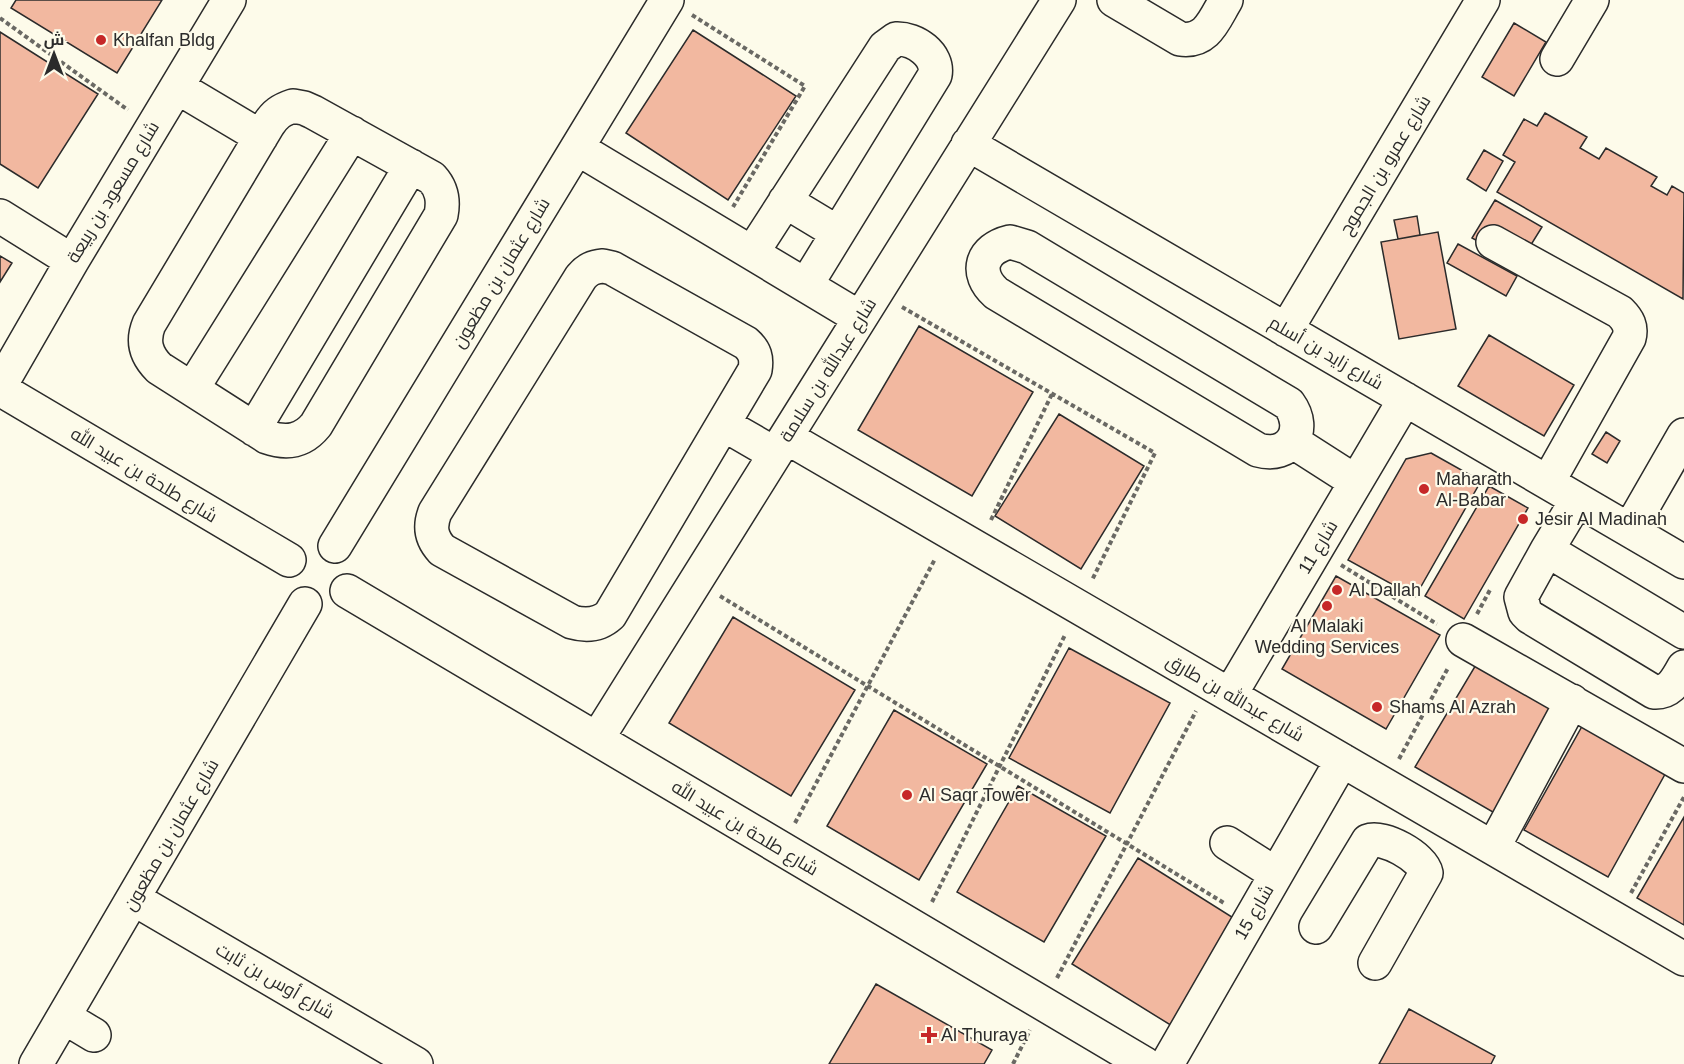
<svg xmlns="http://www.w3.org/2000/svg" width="1684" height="1064" font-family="Helvetica,Cairo,sans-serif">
<rect width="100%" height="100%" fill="#fdfbea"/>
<path fill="#f2b8a0" stroke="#2b2b2b" stroke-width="1.5" d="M 16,0 L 162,0 L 117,73 L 11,8 Z
M 1514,23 L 1546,42 L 1514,96 L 1482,77 Z
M 693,30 L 796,96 L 728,200 L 626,133 Z
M 0,32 L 98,94 L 38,188 L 0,164 Z
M 1545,113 L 1587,137 L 1580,148 L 1599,159 L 1606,148 L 1657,177 L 1651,186 L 1667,195 L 1672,186 L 1684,193 L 1683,299 L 1497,192 L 1515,162 L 1503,155 L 1524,119 L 1537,126 Z
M 1484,150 L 1503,161 L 1486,191 L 1467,179 Z
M 1495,200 L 1542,227 L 1529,248 L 1491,226 L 1481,243 L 1472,238 Z
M 1417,216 L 1420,235 L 1398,239 L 1394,220 Z
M 1438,232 L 1456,329 L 1399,339 L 1381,242 Z
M 1458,244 L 1517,276 L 1506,296 L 1447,263 Z
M 0,256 L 12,263 L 0,282 Z
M 919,326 L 1033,392 L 972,496 L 858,430 Z
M 1489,335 L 1574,385 L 1544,436 L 1458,386 Z
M 1059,414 L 1144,466 L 1081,569 L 995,516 Z
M 1606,432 L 1620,441 L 1607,463 L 1592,454 Z
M 1431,453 L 1481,481 L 1415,597 L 1348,560 L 1406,459 Z
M 1489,486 L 1528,508 L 1464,619 L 1425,596 Z
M 1336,576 L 1440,635 L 1386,729 L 1282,669 Z
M 733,617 L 855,690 L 791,796 L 669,723 Z
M 1069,648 L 1170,703 L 1110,813 L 1009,758 Z
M 1477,663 L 1560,710 L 1498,815 L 1415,767 Z
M 894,710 L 987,764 L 919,880 L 827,826 Z
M 1585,721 L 1669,767 L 1608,877 L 1524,830 Z
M 1018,786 L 1106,836 L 1044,942 L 957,892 Z
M 1684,817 L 1684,925 L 1637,898 Z
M 1138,858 L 1243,924 L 1177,1029 L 1072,964 Z
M 876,984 L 992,1050 L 984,1064 L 829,1064 Z
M 1409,1009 L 1495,1056 L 1491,1064 L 1379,1064 Z"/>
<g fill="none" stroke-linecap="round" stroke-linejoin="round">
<g stroke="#2b2b2b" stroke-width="36">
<path id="minor" d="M 1114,0 L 1180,39 C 1207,43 1214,20 1226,0
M 1557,59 L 1592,0
M 177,87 L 261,137
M 293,106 L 304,108 L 313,112 L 432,178 C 442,189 444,200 441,215 L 316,425 C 303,441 287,444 267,437 L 159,368 C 146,355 142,341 149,324 L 268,125 C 275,114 281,110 293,106 Z
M 968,144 L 1684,562
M 577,148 L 860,318
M 785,201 L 838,233
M 0,216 L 72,261
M 1010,242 L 1027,247 L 1289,404 C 1308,430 1290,459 1258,450 L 996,293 C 974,273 981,249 1010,242 Z
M 1493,242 L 1620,312 C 1628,320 1632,327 1629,338 L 1548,482
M 752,253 L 885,47 L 896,39 C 915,38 939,55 935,75 L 806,285
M 603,266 L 612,268 L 746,343 C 755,351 757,358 755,370 L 610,615 C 599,625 586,626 572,622 L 442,550 C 431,538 429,527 435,512 L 581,277 C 588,269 593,267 603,266 Z
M 1286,330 L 1483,0
M 0,386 L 72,261 L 229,0
M 0,389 L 289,560
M 192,389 L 352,133
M 723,424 L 775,454
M 254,429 L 411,166
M 786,437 L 1684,959
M 1292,441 L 1356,482
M 1630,529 L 1684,435
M 335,546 L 667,0
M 1547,550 L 1577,500
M 347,591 L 1145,1064
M 1684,632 L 1547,550 L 1521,597 L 1525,612 L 1530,617 L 1654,692 C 1671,693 1676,680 1684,667
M 1463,640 L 1684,766
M 1230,695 L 1405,399
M 597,739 L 1059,0
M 1227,843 L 1276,874
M 1493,848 L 1572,701
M 134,899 L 416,1064
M 1316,927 L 1368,841 C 1383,835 1423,857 1426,873 L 1375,963
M 64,1017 L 94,1035
M 36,1064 L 305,604
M 1167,1064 L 1342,760"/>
</g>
<path stroke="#6a6964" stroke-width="4" stroke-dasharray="4.5 3" stroke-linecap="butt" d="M 692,15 L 805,86 L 733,207
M 0,18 L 128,110
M 902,307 L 1155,453 L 1092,580
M 991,520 L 1052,394
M 1341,565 L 1437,624
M 720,596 L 1224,903
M 1477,614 L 1491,588
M 1399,759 L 1448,668
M 795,823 L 935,559
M 1631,893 L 1684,797
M 932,902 L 1065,635
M 1057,978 L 1196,711
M 1013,1064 L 1030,1030"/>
<use href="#minor" stroke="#fdfbea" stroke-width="33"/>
</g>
<g fill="#c62828" stroke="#fdfbea" stroke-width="2">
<circle cx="101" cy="40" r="6"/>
<circle cx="1424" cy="489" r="6"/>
<circle cx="1523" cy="519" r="6"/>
<circle cx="1337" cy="590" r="6"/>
<circle cx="1327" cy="606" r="6"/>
<circle cx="1377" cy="707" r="6"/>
<circle cx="907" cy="795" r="6"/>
<path d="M926 1026h6v6h6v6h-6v6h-6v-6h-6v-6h6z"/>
</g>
<g text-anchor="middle" stroke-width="4.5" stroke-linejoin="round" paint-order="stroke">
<g font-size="18" fill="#2b2b2b" stroke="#fdfbea" text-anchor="start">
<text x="113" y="46">Khalfan Bldg</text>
<text x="1436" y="485">Maharath<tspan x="1436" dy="21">Al-Babar</tspan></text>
<text x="1535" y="525">Jesir Al Madinah</text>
<text x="1349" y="596">Al Dallah</text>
<text x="1327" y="632" text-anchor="middle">Al Malaki<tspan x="1327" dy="21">Wedding Services</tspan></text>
<text x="1389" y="713">Shams Al Azrah</text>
<text x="919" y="801">Al Saqr Tower</text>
<text x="941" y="1041">Al Thuraya</text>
</g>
<g font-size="18" fill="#2b2b2b" stroke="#fdfbea">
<text transform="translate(1385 165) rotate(-59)" y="6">شارع عمرو بن الجموح</text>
<text transform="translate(113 192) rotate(-59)" y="6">شارع مسعود بن ربيعة</text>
<text transform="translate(501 273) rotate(-59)" y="6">شارع عثمان بن مظعون</text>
<text transform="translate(1326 353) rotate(30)" y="6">شارع زايد بن أسلم</text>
<text transform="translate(828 370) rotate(-58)" y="6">شارع عبدالله بن سلامة</text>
<text transform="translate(144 475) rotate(31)" y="6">شارع طلحة بن عبيد الله</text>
<text transform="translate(1318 547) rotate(-59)" y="6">شارع 11</text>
<text transform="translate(1235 698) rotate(30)" y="6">شارع عبدالله بن طارق</text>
<text transform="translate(745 828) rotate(31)" y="6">شارع طلحة بن عبيد الله</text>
<text transform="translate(171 835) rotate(-60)" y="6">شارع عثمان بن مظعون</text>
<text transform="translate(1254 912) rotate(-60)" y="6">شارع 15</text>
<text transform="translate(275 981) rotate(30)" y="6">شارع أوس بن ثابت</text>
</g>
</g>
<g transform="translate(54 54)" stroke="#fdfbea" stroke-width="4.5" paint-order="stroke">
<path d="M0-4.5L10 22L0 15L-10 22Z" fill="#2b2b2b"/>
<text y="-9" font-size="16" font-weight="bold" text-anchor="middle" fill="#2b2b2b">ش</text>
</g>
</svg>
